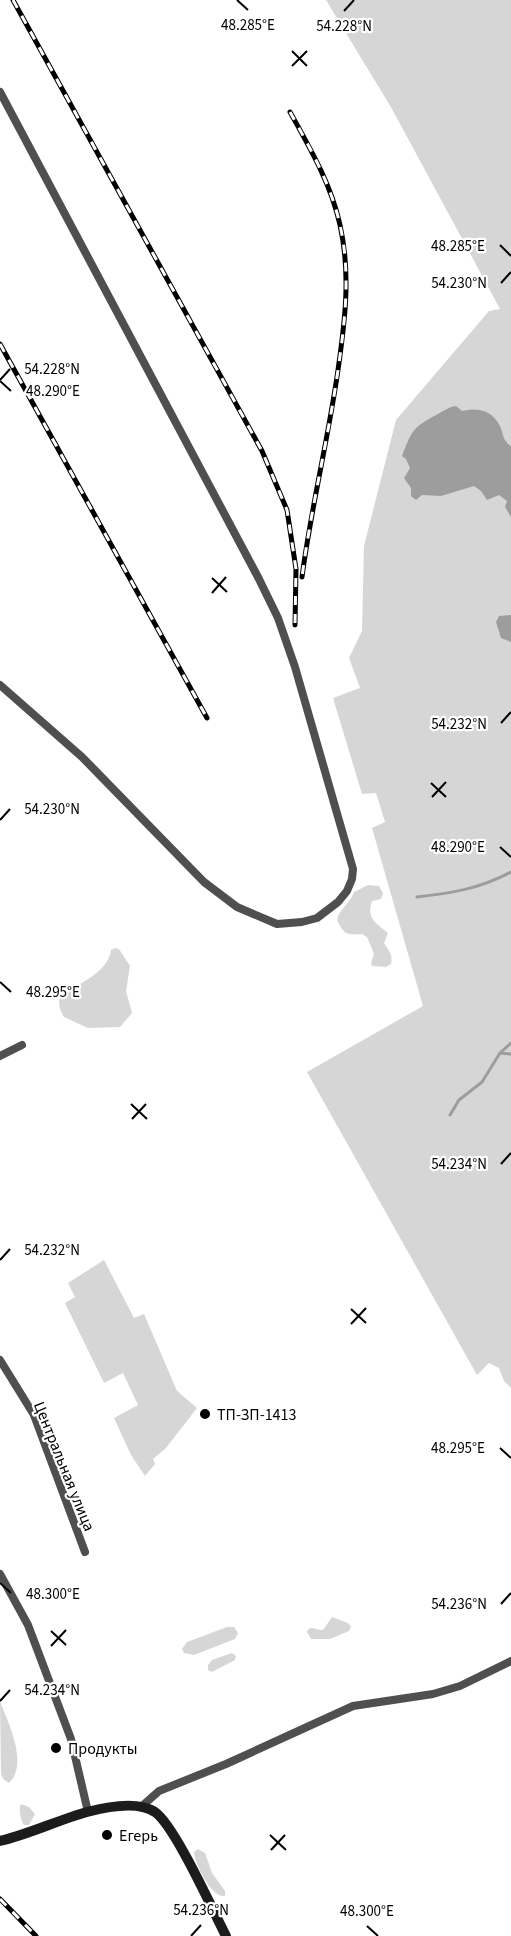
<svg xmlns="http://www.w3.org/2000/svg" width="511" height="1936" font-family="'Source Sans 3',sans-serif">
<rect width="100%" height="100%" fill="#fff"/>
<path fill="#d6d6d6" d="M 326,0 L 511,0 L 511,1388 L 504,1381 L 499,1368 L 489,1363 L 477,1375 L 307,1072 L 423,1006 L 372,828 L 385,822 L 376,793 L 362,794 L 333,698 L 360,688 L 349,658 L 362,631 L 364,546 L 396,420 L 489,311 L 500,309 L 392,109 Z
M 368,885 L 379,886 L 383,893 L 381,899 L 372,901 C 366,919 376,923 388,933 L 384,943 C 389,951 393,954 391,964 L 386,967 L 372,966 L 371,963 L 374,954 L 367,937 L 362,934 C 347,935 344,935 337,920 C 338,911 350,903 354,892 Z
M 115,948 L 119,949 L 130,966 L 126,991 L 132,1013 L 120,1027 L 88,1028 L 64,1017 C 60,1011 57,1002 61,995 C 78,984 108,973 111,950 Z
M 104,1260 L 134,1318 L 144,1314 L 177,1391 L 197,1408 L 166,1448 L 153,1459 L 155,1464 L 145,1476 L 131,1455 L 114,1418 L 138,1405 L 123,1373 L 104,1383 L 65,1303 L 75,1297 L 68,1283 Z
M 332,1617 L 348,1623 L 351,1627 L 349,1631 L 330,1639 L 311,1639 L 307,1632 C 310,1624 317,1631 323,1630 Z
M 227,1627 L 234,1627 L 238,1633 L 235,1639 L 194,1655 L 184,1653 L 182,1649 L 187,1642 Z
M 232,1653 L 236,1656 L 235,1660 L 212,1672 L 208,1670 L 208,1665 L 212,1660 Z
M 0,1701 C 8,1723 29,1763 9,1783 L 3,1779 L 1,1774 Z
M 21,1804 L 29,1807 L 35,1814 L 29,1825 L 24,1825 C 21,1821 18,1808 21,1804 Z
M 198,1849 L 205,1853 L 212,1873 L 225,1891 L 225,1896 C 211,1898 195,1864 194,1852 Z"/>
<path fill="#9d9d9d" d="M 456,406 L 462,411 C 477,407 492,410 500,426 C 504,435 502,440 511,446 L 511,517 L 505,507 L 507,501 L 499,495 L 487,500 L 481,491 L 474,486 L 441,496 L 422,495 L 416,500 L 411,496 L 411,488 L 404,478 L 410,468 L 406,459 L 402,456 C 412,430 413,427 438,414 C 445,410 449,407 456,406 Z
M 511,615 L 511,642 L 501,638 L 496,622 L 499,616 Z"/>
<g fill="none" stroke-linecap="round" stroke-linejoin="round">
<path stroke="#9d9d9d" stroke-width="3" d="M 417,897 C 452,893 479,889 511,872
M 500,1053 L 511,1054
M 450,1115 L 459,1100 L 482,1082 L 500,1053 L 511,1043"/>
<path stroke="#4f4f4f" stroke-width="8" d="M 0,92 L 259,579 L 278,618 L 295,667 L 353,869 L 352,879 L 347,891 L 338,902 L 317,918 L 302,922 L 277,924 L 237,907 L 204,882 L 82,757 L 0,685
M 0,1056 L 22,1045
M 0,1360 L 34,1415 L 85,1552
M 0,1574 L 28,1625 L 71,1739 L 88,1812
M 141,1807 L 159,1791 L 226,1764 L 353,1706 L 433,1694 L 460,1686 L 511,1661"/>
<path stroke="#1c1c1c" stroke-width="10" d="M 0,1841 C 30,1834 58,1820 87,1812 C 106,1807 138,1801 155,1812 C 175,1826 213,1911 226,1936"/>
<g stroke="#000" stroke-width="5">
<path id="rail" d="M 13,0 L 262,451 L 287,510 L 296,569 L 295,625
M 290,112 C 310,148 331,184 340,225 C 351,274 345,321 338,370 C 328,440 311,508 302,577
M 0,344 L 207,718
M 0,1899 L 36,1936"/>
</g>
<use href="#rail" stroke="#fff" stroke-width="3" stroke-dasharray="9" stroke-linecap="butt"/>
</g>
<path fill="none" stroke="#000" stroke-width="2" d="M 237,0 L 248,10M 344,11 L 354,0M 292,51 L 307,66M 292,66 L 307,51M 500,245 L 511,256M 501,283 L 511,272M 0,380 L 10,369M 0,381 L 11,391M 212,578 L 227,592M 212,593 L 226,577M 501,723 L 511,712M 431,783 L 446,797M 432,797 L 446,782M 0,820 L 10,809M 500,847 L 511,857M 0,982 L 11,992M 131,1104 L 147,1119M 132,1119 L 146,1104M 501,1164 L 511,1153M 0,1260 L 10,1249M 351,1309 L 366,1323M 351,1324 L 366,1308M 500,1448 L 511,1458M 0,1583 L 11,1593M 501,1604 L 511,1593M 51,1631 L 66,1645M 51,1646 L 66,1630M 0,1701 L 10,1690M 270,1835 L 286,1850M 271,1850 L 285,1835M 367,1926 L 378,1936M 191,1936 L 201,1925"/>
<g fill="#000" stroke="#fff" stroke-width="2">
<circle cx="205" cy="1414" r="6"/>
<circle cx="56" cy="1748" r="6"/>
<circle cx="107" cy="1835" r="6"/>
</g>
<g text-anchor="middle" stroke-width="4.5" stroke-linejoin="round" paint-order="stroke">
<g font-size="16" fill="#000" stroke="#fff" text-anchor="start">
<text x="217" y="1420">ТП-ЗП-1413</text>
<text x="68" y="1754">Продукты</text>
<text x="119" y="1841">Егерь</text>
</g>
<g font-size="16" fill="#000" stroke="#fff">
<text transform="translate(65 1466) rotate(68)" y="6">Центральная улица</text>
</g>
</g>
<g font-size="15" text-anchor="middle" fill="#000" stroke="#fff" stroke-width="4.5" stroke-linejoin="round" paint-order="stroke">
<text x="248" y="30">48.285°E</text>
<text x="344" y="31">54.228°N</text>
<text x="458" y="251">48.285°E</text>
<text x="459" y="288">54.230°N</text>
<text x="52" y="374">54.228°N</text>
<text x="53" y="396">48.290°E</text>
<text x="459" y="729">54.232°N</text>
<text x="52" y="814">54.230°N</text>
<text x="458" y="852">48.290°E</text>
<text x="53" y="997">48.295°E</text>
<text x="459" y="1169">54.234°N</text>
<text x="52" y="1255">54.232°N</text>
<text x="458" y="1453">48.295°E</text>
<text x="53" y="1599">48.300°E</text>
<text x="459" y="1609">54.236°N</text>
<text x="52" y="1695">54.234°N</text>
<text x="201" y="1915">54.236°N</text>
<text x="367" y="1916">48.300°E</text>
</g>
</svg>
